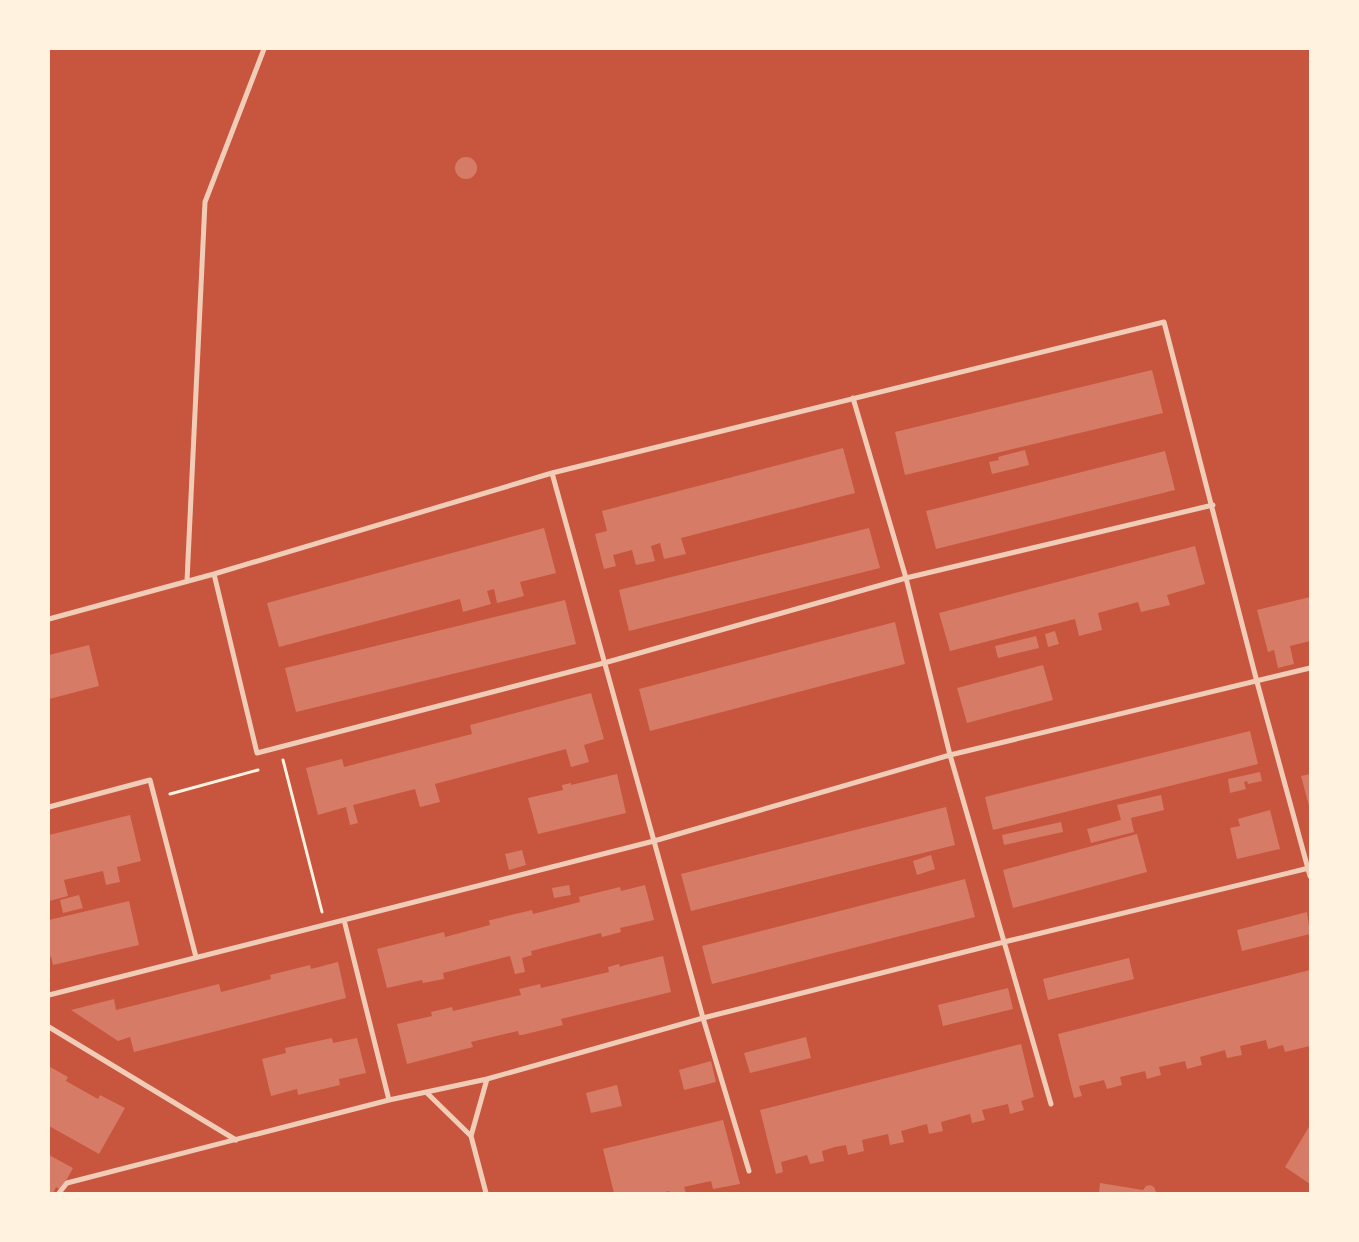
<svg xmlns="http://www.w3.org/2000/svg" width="1359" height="1242" font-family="'IBM Plex Sans',sans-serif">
<rect width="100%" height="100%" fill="#c8553d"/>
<path fill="#d67c66" d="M455 168a11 11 0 1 1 22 0a11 11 0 1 1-22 0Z
M 1152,370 L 1163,413 L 905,475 L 895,432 Z
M 843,448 L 855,493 L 681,538 L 686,554 L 664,559 L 660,543 L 651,546 L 655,561 L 636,565 L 632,550 L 613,555 L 616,566 L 604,569 L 595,534 L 607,531 L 602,511 Z
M 1025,450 L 1029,465 L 992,474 L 989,462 L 999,460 L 998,457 Z
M 1165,451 L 1175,490 L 936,549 L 926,511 Z
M 544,528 L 556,573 L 520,582 L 524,596 L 497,603 L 494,589 L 487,591 L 491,604 L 463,612 L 460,599 L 279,647 L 267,603 Z
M 869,528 L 880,568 L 629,631 L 619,590 Z
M 1195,546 L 1205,584 L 1167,595 L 1170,605 L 1141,612 L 1138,602 L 1098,613 L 1102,630 L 1079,636 L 1075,619 L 950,651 L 939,613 Z
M 1310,597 L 1310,641 L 1290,646 L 1294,664 L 1278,668 L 1274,650 L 1268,652 L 1257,610 Z
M 565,600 L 576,644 L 296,712 L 285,668 Z
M 895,622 L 905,664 L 650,731 L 639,689 Z
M 1055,631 L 1059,644 L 1048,647 L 1045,634 Z
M 1036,636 L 1039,648 L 998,658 L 995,646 Z
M 89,645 L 99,686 L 49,699 L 49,655 Z
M 1043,665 L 1053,700 L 967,723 L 957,688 Z
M 591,693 L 604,739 L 584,745 L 589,762 L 571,767 L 566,749 L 435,784 L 440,802 L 420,807 L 415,789 L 353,805 L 358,823 L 350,825 L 346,807 L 318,815 L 306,768 L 342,759 L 344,767 L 472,734 L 470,725 Z
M 1250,731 L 1258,764 L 993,830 L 985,797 Z
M 1260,772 L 1262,781 L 1248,784 L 1247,781 L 1244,782 L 1246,789 L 1230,793 L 1228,779 Z
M 617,774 L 626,813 L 538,834 L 528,798 L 563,790 L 562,785 L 571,783 L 571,785 Z
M 1310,774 L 1310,810 L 1301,776 Z
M 1161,795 L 1164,810 L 1131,818 L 1134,832 L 1091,843 L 1087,829 L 1121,820 L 1117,805 Z
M 946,807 L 955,845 L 691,911 L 681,874 Z
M 1270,810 L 1280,849 L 1237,859 L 1230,828 L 1240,826 L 1238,819 Z
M 130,815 L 141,861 L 117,867 L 120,882 L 106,885 L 103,871 L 64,880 L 68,896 L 49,901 L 49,835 Z
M 1061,822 L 1063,832 L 1004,845 L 1002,835 Z
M 1137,834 L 1147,872 L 1013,908 L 1003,870 Z
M 522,850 L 526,865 L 509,870 L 505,854 Z
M 931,855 L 935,869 L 917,875 L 913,861 Z
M 965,879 L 975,917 L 712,984 L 702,946 Z
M 569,885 L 571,895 L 554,898 L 552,888 Z
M 645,885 L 654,920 L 620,928 L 621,932 L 602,937 L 601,933 L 531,951 L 532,955 L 522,958 L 525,972 L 515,974 L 510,956 L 443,973 L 444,979 L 423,983 L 422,980 L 387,988 L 377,949 L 444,932 L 445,937 L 490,925 L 489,920 L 491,920 L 532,910 L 533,914 L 580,902 L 579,897 L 620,887 L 621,891 Z
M 79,895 L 83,908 L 63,913 L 60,900 Z
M 129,901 L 139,945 L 53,965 L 51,956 L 49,960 L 49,920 Z
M 1307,912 L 1310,934 L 1242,951 L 1237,930 Z
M 663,956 L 671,992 L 561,1019 L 563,1025 L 522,1035 L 519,1035 L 518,1031 L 471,1042 L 473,1047 L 407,1064 L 397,1024 L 432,1016 L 431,1012 L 452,1007 L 453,1011 L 521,995 L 519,989 L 540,984 L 541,988 L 609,972 L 608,967 L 619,964 L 620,967 L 622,966 Z
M 1129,958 L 1134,979 L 1048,1000 L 1043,979 Z
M 338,962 L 346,998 L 134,1052 L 130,1037 L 118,1041 L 71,1010 L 114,999 L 116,1010 L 219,984 L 221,992 L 271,979 L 270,975 L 310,965 L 311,969 Z
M 1310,970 L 1310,1046 L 1285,1052 L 1283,1045 L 1268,1049 L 1266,1040 L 1240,1046 L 1242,1055 L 1227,1058 L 1225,1050 L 1200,1057 L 1202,1065 L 1187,1069 L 1185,1061 L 1159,1067 L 1161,1075 L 1147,1079 L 1145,1071 L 1120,1077 L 1122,1085 L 1107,1089 L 1104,1080 L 1079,1086 L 1082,1096 L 1074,1098 L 1058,1034 Z
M 1008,988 L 1013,1009 L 943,1026 L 938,1005 Z
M 806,1037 L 811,1058 L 750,1073 L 744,1053 Z
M 332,1038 L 333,1043 L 357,1038 L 366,1073 L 339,1079 L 340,1085 L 298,1095 L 297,1089 L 271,1096 L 262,1059 L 286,1053 L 285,1048 Z
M 1021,1044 L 1034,1097 L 1021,1101 L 1024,1110 L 1010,1114 L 1008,1104 L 982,1110 L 985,1120 L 972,1123 L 970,1114 L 941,1122 L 943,1131 L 929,1134 L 927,1124 L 901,1131 L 904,1142 L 890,1145 L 888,1134 L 862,1140 L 864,1151 L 848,1155 L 846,1145 L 835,1147 L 822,1151 L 824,1161 L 810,1164 L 807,1155 L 781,1162 L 783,1172 L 776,1174 L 760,1110 Z
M 711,1061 L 716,1082 L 684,1090 L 679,1070 Z
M 50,1067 L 68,1077 L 66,1081 L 98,1099 L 100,1095 L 125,1108 L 99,1154 L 49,1126 L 49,1070 Z
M 617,1085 L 622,1106 L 591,1113 L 586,1093 Z
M 723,1120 L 740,1184 L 713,1189 L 711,1181 L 684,1187 L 686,1193 L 670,1193 L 669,1191 L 661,1193 L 614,1193 L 603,1149 Z
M 1310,1125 L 1310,1184 L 1285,1167 Z
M 49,1155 L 73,1168 L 61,1190 L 56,1187 L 53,1193 L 49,1193 Z
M 1100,1183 L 1143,1190 L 1146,1186 L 1150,1185 L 1154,1187 L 1156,1192 L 1099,1193 Z"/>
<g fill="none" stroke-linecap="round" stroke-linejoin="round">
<path stroke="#fff3e0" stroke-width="3" d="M 283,760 L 322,912
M 170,794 L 258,770"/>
<path stroke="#f1ccb7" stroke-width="5" d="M 853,398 L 906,578 L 950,755 L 1051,1104
M 552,473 L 703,1018 L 749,1171
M 214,574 L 257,753 L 604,663 L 906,578 L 1213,505
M 187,581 L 205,202 L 264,49
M 49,619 L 214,574 L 552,473 L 1164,322 L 1257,682 L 1310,876
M 49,807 L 150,780 L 196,957
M 344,920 L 389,1100
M 49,995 L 654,841 L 950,755 L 1310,668
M 49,1027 L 236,1140
M 427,1093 L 471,1136
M 471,1136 L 487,1079
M 471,1136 L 486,1193
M 59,1193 L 67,1183 L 389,1100 L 487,1079 L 703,1018 L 1004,942 L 1309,868"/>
</g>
<rect width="1359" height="1242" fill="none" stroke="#fff3e0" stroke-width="100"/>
</svg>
